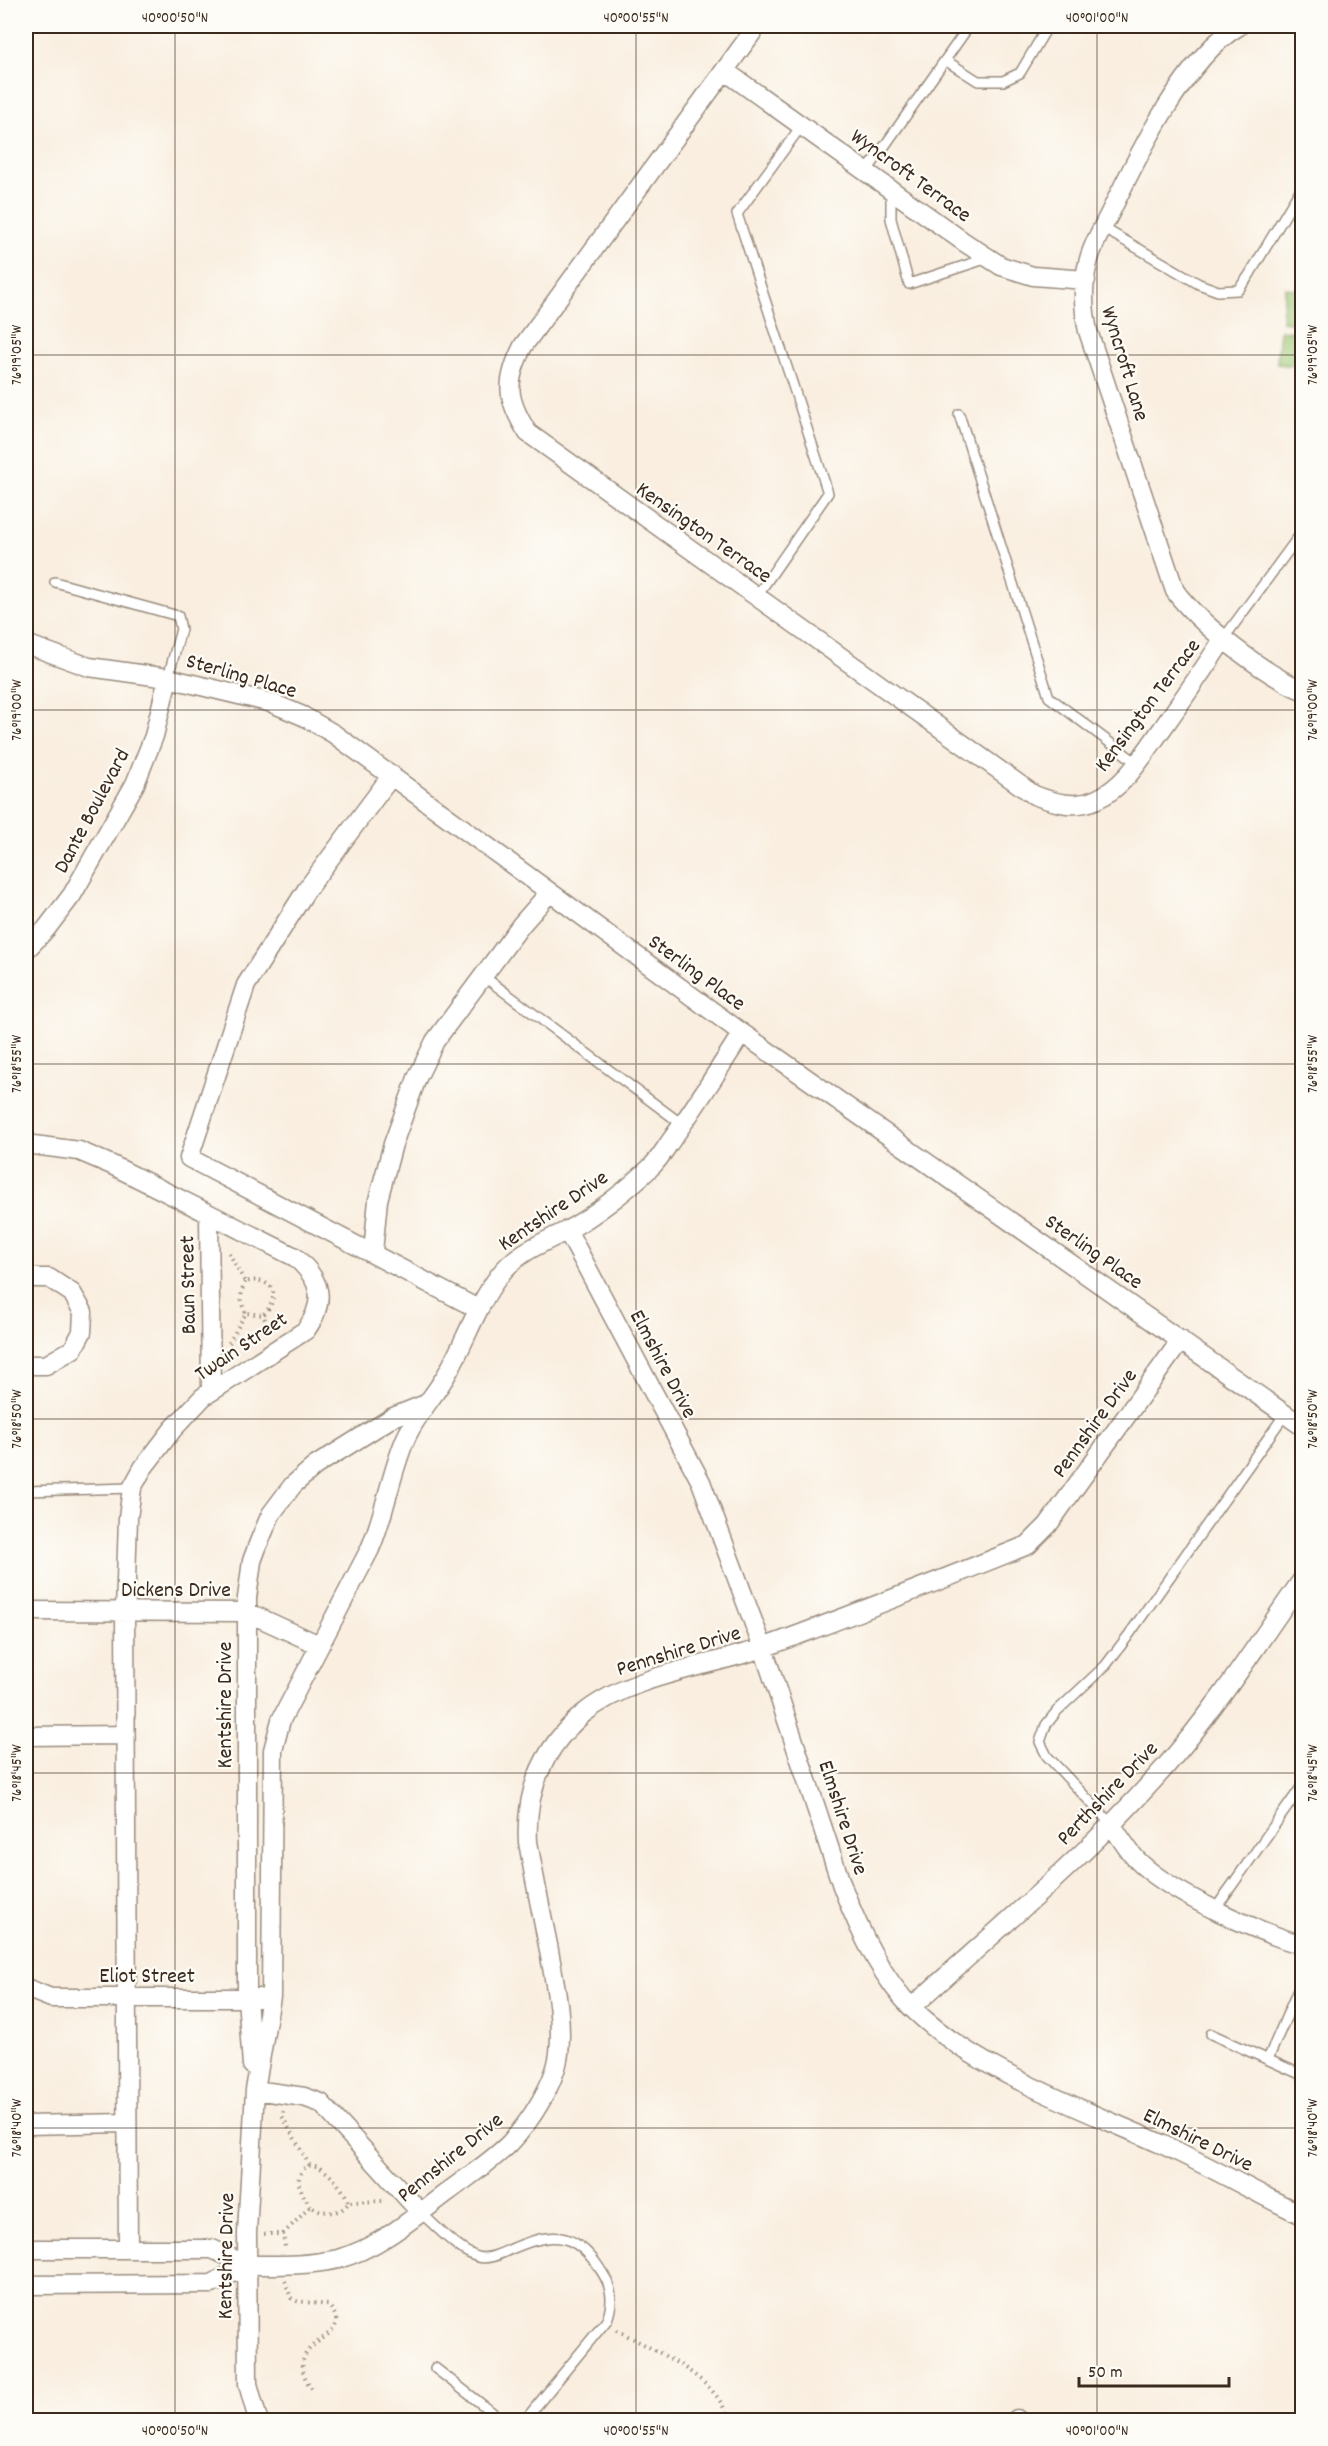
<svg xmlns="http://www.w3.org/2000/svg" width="1328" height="2446" font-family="Dekko,sans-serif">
<rect width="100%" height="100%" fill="#fdfcf7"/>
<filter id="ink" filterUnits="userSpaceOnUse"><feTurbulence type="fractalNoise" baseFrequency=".0167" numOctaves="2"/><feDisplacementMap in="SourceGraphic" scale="12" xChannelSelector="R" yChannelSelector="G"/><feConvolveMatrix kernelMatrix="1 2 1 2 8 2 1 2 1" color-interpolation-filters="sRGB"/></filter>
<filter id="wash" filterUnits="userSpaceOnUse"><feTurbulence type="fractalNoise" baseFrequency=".008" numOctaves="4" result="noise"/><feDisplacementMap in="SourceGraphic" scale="24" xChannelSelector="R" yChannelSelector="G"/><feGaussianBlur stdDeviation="1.35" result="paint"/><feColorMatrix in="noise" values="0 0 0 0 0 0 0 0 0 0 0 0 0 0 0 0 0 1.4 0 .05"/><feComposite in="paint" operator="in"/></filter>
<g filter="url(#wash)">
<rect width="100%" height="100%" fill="#f9eedf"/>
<path fill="#9fc873" stroke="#6d7948" stroke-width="1.5" d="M 1285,288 L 1302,290 L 1302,323 L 1282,321 Z
M 1280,330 L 1302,333 L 1302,366 L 1277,364 Z"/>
</g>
<g filter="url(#ink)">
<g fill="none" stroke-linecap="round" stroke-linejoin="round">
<g stroke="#9a8c7e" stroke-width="12">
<path id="lane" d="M 945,60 L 978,81 L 1003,81 L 1020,73 L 1048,26
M 867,171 L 969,26
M 891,190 L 891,219 L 909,284 L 988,258
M 1103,228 L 1199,284 L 1218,291 L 1238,290 L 1248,277 L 1302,187
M 959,414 L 1049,697 L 1137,763
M 55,582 L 178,616 L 181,629 L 168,678
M 756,597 L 828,493 L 737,214 L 802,125
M 1224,638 L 1302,532
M 483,976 L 683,1125
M 26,1491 L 132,1488
M 1112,1825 L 1047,1756 L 1040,1742 L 1046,1725 L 1057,1711 L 1106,1665 L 1128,1636 L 1285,1414
M 1216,1908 L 1302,1786
M 1211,2034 L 1302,2075
M 1268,2059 L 1302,1981
M 420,2212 C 435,2225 459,2252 478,2257 C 488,2260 500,2254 509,2250 C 548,2232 574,2229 600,2269 C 612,2286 614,2301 607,2320 L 525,2420
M 435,2368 L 502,2420"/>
</g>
<g stroke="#9a8c7e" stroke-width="21">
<path id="street" d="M 757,26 L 523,346 C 505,382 506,399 528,433 L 1034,795 C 1055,803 1076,809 1097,799 C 1126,786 1143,755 1162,729 C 1183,699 1204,669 1224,638
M 1239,26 C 1186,56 1137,157 1110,213 C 1102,229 1092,245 1088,263 C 1082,286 1083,308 1088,331 L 1175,591 C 1198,623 1265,675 1302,690
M 725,71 L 964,242 L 1001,266 L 1033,276 L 1086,280
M 26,644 L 89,667 L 168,678 L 272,703 L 303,716 L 334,734 L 742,1033 L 1302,1426
M 392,775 L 307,889 L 246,985 L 189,1158 L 478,1309
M 26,950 L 46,929 L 72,895 L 135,784 L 154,736 L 168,678
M 26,1144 L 79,1151 L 112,1165 L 295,1257 C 321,1280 327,1300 306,1330 L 203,1397 L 173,1429 L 143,1468 L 132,1488 L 128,1518 L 125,1612 L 128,2249
M 209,1214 L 211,1392
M 567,1230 L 701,1482 L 763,1648 L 842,1886 C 858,1928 880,1976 912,2008 C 976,2071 1079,2107 1159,2143 C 1208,2165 1254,2192 1302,2215
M 373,1252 L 378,1200 L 393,1144 L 417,1078 L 435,1041 L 521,925 L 550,892
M 26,1278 L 49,1278 L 72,1293 L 83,1312 L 82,1332 L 73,1349 L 46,1365 L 26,1365
M 26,1611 L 247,1612 L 319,1645
M 26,1736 L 125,1735
M 1112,1825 C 1119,1836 1127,1849 1136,1859 C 1169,1893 1256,1931 1302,1945
M 26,1988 L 51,1998 L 259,1998
M 912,2007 C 998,1929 1089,1854 1165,1767 C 1216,1709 1258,1643 1302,1580
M 252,2065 L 247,1998 L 247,1598 L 252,1561 L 259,1542 L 271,1514 L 293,1485 L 315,1466 L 393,1417 L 423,1405
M 255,2090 L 304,2097 L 321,2103 L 420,2212
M 26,2125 L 126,2123
M 26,2249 L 212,2249 L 247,2265 L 212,2284 L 26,2285
M 247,2265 C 278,2265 308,2266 338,2259 C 380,2248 415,2216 449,2191 C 469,2176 492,2161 510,2143 C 530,2122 556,2082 559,2053 C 563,2016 554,1980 548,1945 C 541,1911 534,1876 528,1842 C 525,1791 543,1748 583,1714 C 632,1674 706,1668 765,1647 C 853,1615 941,1580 1028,1545 L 1048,1525 L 1181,1340
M 1017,2419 L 1017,2420
M 258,2420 L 248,2384 L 247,2233 L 255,2090 L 271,1997 L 273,1750 L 281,1720 L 370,1549 C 385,1514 390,1476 405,1440 C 416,1414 435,1396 448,1372 C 466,1340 477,1305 499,1276 C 517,1252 541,1244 566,1231 C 594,1216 627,1190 650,1168 C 659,1160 665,1149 672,1139 C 697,1105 719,1069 742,1033"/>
</g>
<path stroke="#9a8c7e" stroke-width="4" stroke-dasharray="1.5 4.5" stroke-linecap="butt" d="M 229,1253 L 245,1282 C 257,1279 264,1280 273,1289 C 274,1301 271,1307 263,1315 L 270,1331
M 245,1282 C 240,1294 240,1302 246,1313
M 229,1343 L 246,1313 L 263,1315
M 283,2111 L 282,2116 L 310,2166
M 311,2206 L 304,2197 L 298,2182 C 307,2142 342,2185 349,2202
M 264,2234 L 283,2234 L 285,2247
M 283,2234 L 311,2206 C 324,2214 340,2216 349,2202 L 385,2201
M 285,2281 L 291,2298 L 297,2301 L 328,2305 C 358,2338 296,2336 303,2371 C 305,2379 309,2386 315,2391
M 617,2330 C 652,2350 719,2377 728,2420"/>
<use href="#lane" stroke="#fff" stroke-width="9"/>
<use href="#street" stroke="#fff" stroke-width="18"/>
</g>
</g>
<path fill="none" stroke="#3b2a1e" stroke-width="1.5" stroke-opacity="0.45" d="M 175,26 L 175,2420M 636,26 L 636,2420M 1097,26 L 1097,2420M 26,355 L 1302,355M 26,710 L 1302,710M 26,1064 L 1302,1064M 26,1419 L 1302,1419M 26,1773 L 1302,1773M 26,2128 L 1302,2128"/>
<g text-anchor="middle" stroke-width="4.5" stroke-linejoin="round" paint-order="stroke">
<g font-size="22" fill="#3b2a1e" stroke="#fdfcf7">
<text transform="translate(912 174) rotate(36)" y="8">Wyncroft Terrace</text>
<text transform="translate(1127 363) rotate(73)" y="8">Wyncroft Lane</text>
<text transform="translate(705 531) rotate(35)" y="8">Kensington Terrace</text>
<text transform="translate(242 674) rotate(16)" y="8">Sterling Place</text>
<text transform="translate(1146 704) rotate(-53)" y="8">Kensington Terrace</text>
<text transform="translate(90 810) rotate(-62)" y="8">Dante Boulevard</text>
<text transform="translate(698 971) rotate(36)" y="8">Sterling Place</text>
<text transform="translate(552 1209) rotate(-34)" y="8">Kentshire Drive</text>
<text transform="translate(1095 1250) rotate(35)" y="8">Sterling Place</text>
<text transform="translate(186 1285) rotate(-91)" y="8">Baun Street</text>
<text transform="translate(240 1345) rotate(-34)" y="8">Twain Street</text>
<text transform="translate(665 1363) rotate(62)" y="8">Elmshire Drive</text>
<text transform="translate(1093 1422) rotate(-54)" y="8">Pennshire Drive</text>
<text x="176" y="1596">Dickens Drive</text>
<text transform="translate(678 1649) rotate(-17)" y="8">Pennshire Drive</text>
<text transform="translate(223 1705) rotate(-90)" y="8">Kentshire Drive</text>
<text transform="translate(1106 1792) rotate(-46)" y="8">Perthshire Drive</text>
<text transform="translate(845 1817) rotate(72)" y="8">Elmshire Drive</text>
<text x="147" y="1982">Eliot Street</text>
<text transform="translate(1199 2138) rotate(26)" y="8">Elmshire Drive</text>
<text transform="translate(449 2156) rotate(-39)" y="8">Pennshire Drive</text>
<text transform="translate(224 2256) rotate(-89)" y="8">Kentshire Drive</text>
</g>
</g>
<rect width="1328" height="2446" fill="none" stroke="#fdfcf7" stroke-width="66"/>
<path d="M1079 2377v9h150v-9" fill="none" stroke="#3b2a1e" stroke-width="3"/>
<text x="1088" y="2377" font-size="18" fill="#3b2a1e" stroke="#fdfcf7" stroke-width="4.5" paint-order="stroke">50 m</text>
<rect x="33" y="33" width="1262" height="2380" fill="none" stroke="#3b2a1e" stroke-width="2"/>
<g font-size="15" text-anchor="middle" fill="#3b2a1e">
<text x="175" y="22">40°00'50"N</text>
<text x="636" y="22">40°00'55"N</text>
<text x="1097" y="22">40°01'00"N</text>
<text transform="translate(1312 355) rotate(-90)" y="5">76°19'05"W</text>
<text transform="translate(16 355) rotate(-90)" y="5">76°19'05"W</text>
<text transform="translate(16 710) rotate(-90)" y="5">76°19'00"W</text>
<text transform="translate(1312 710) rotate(-90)" y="5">76°19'00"W</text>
<text transform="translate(1312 1064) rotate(-90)" y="5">76°18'55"W</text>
<text transform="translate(16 1064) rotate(-90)" y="5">76°18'55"W</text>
<text transform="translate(1312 1419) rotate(-90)" y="5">76°18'50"W</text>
<text transform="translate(16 1419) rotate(-90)" y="5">76°18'50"W</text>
<text transform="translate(1312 1773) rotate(-90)" y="5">76°18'45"W</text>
<text transform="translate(16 1773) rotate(-90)" y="5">76°18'45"W</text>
<text transform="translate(1312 2128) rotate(-90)" y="5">76°18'40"W</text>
<text transform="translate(16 2128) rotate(-90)" y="5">76°18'40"W</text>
<text x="175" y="2435">40°00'50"N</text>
<text x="636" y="2435">40°00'55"N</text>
<text x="1097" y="2435">40°01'00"N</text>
</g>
</svg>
